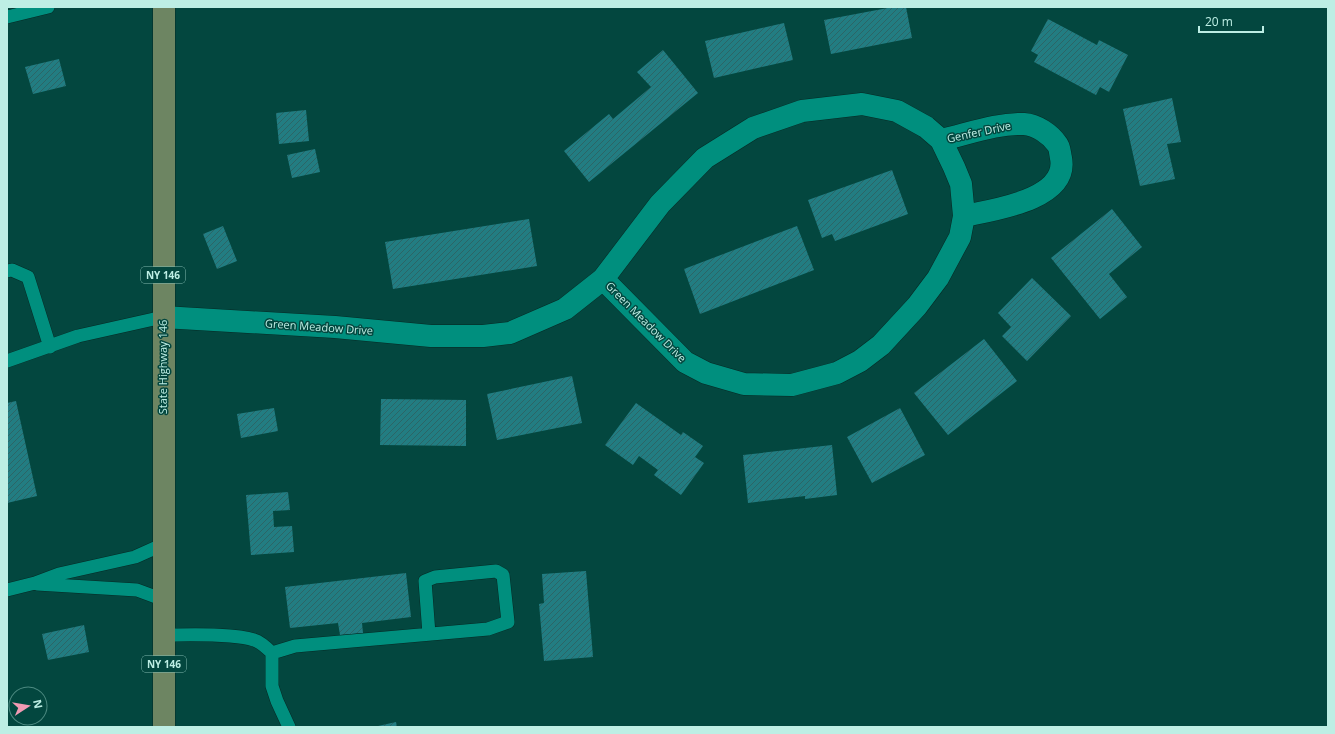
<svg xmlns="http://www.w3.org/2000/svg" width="1335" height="734" font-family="'Open Sans',sans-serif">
<defs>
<pattern id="building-hatch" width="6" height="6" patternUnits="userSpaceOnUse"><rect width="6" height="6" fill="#227d82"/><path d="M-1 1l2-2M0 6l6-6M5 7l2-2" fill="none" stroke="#2c6566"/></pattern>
</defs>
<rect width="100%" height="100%" fill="#03473f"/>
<path fill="url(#building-hatch)" d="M 893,7 L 906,7 L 912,38 L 831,54 L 824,20 Z
M 1048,19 L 1097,45 L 1099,40 L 1128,55 L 1109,92 L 1100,87 L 1096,95 L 1034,62 L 1038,55 L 1031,51 Z
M 784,23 L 793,60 L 714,78 L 705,41 Z
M 663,50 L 698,93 L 589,182 L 564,151 L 609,114 L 613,119 L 651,87 L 637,72 Z
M 59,59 L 66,86 L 33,94 L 25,67 Z
M 1172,98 L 1181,142 L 1167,144 L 1175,179 L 1140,186 L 1123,109 Z
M 306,110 L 309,141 L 279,144 L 276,113 Z
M 315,149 L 320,172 L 292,178 L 287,155 Z
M 892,170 L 908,214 L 835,241 L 832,234 L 822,238 L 808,200 Z
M 1112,209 L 1142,247 L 1109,274 L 1127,297 L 1100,319 L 1051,258 Z
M 529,219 L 537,266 L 393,289 L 385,242 Z
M 223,226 L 237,261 L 217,269 L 203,234 Z
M 797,226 L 814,270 L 700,314 L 684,269 Z
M 1032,278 L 1071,316 L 1027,361 L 1002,336 L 1011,327 L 998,313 Z
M 984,339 L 1017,381 L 948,435 L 914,393 Z
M 572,376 L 582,423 L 497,440 L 487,394 Z
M 381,399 L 466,400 L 466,446 L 380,445 Z
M 16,401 L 37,496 L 7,503 L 7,403 Z
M 636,403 L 681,435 L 683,432 L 703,446 L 695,457 L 704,463 L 681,495 L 654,475 L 658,470 L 639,456 L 633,465 L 605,445 Z
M 274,408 L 278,431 L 241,438 L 237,414 Z
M 900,408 L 925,455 L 872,483 L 847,437 Z
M 832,445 L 837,495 L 805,499 L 805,496 L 748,503 L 743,455 Z
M 288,492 L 290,510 L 273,511 L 274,527 L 292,526 L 294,552 L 251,555 L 246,495 Z
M 586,571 L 593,657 L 544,661 L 539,604 L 544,603 L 542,574 Z
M 406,573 L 411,617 L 362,623 L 363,633 L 340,635 L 338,623 L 290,628 L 285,587 Z
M 84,625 L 89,652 L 48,660 L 42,634 Z
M 396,722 L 397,727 L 378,727 L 378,726 Z"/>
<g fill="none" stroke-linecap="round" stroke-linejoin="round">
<g stroke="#052a25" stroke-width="14">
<path id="service" d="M 7,17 L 48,7
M 7,271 L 12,270 L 28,277 L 50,347
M 7,361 L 78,336 L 163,317
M 37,584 L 137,590 L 164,600
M 7,590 L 35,583 L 59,574 L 135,557 L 164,544
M 164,635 C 187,635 234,633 254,640 C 261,642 267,648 272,653 L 272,686 L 277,701 L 289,727
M 272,653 L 295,646 L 488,629 L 508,622 L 503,575 L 496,571 L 435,577 L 425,581 L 429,634"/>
</g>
<g stroke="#052a25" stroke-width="23">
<path id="minor" d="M 941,140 C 968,134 997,123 1024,124 C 1037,125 1050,134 1057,144 C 1060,147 1060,154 1061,158 C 1069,200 992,210 964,216
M 163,317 L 335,327 L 431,336 L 483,336 L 510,333 L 565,309 L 603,279 L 660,204 L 705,158 L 753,128 L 802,111 L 862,104 L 897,111 L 926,127 L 941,140 L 954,167 L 961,184 L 964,216 L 960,237 L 938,278 L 917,306 L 881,345 L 860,361 L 837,373 L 792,385 L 744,384 L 706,373 L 685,362 L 603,279"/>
</g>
<g stroke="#052a25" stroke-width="23">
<path id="primary" d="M 164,7 L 164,727"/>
</g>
<use href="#service" stroke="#008f7e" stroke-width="13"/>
<use href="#minor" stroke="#008f7e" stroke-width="22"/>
<use href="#primary" stroke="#6d8562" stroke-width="22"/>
</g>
<g text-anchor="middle" stroke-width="3" stroke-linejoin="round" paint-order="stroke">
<g fill="#03473f" stroke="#85bcb2" stroke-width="1">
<rect x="141" y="267" width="44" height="16" rx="3"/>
<rect x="142" y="656" width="44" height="16" rx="3"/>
</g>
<g font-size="10" font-weight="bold" fill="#bdeee4">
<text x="163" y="279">NY 146</text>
<text x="164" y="668">NY 146</text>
</g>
<g font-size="11" fill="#bdeee4" stroke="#03473f">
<text transform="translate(979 132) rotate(-12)" y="4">Genfer Drive</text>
<text transform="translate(646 322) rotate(45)" y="4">Green Meadow Drive</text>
<text transform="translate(319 327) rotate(4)" y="4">Green Meadow Drive</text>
<text transform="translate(163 367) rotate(-90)" y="4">State Highway 146</text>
</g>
</g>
<rect width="1335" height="734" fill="none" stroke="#bdeee4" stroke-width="16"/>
<g transform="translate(28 706) rotate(78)"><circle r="19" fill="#03473f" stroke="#4d8a81"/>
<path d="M0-3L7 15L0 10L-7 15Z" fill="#f19ab3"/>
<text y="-6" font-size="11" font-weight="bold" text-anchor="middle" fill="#bdeee4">N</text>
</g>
<path d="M1199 26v6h64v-6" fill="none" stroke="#bdeee4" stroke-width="2"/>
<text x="1205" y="26" font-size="12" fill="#bdeee4" stroke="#03473f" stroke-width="3" paint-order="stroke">20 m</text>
</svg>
